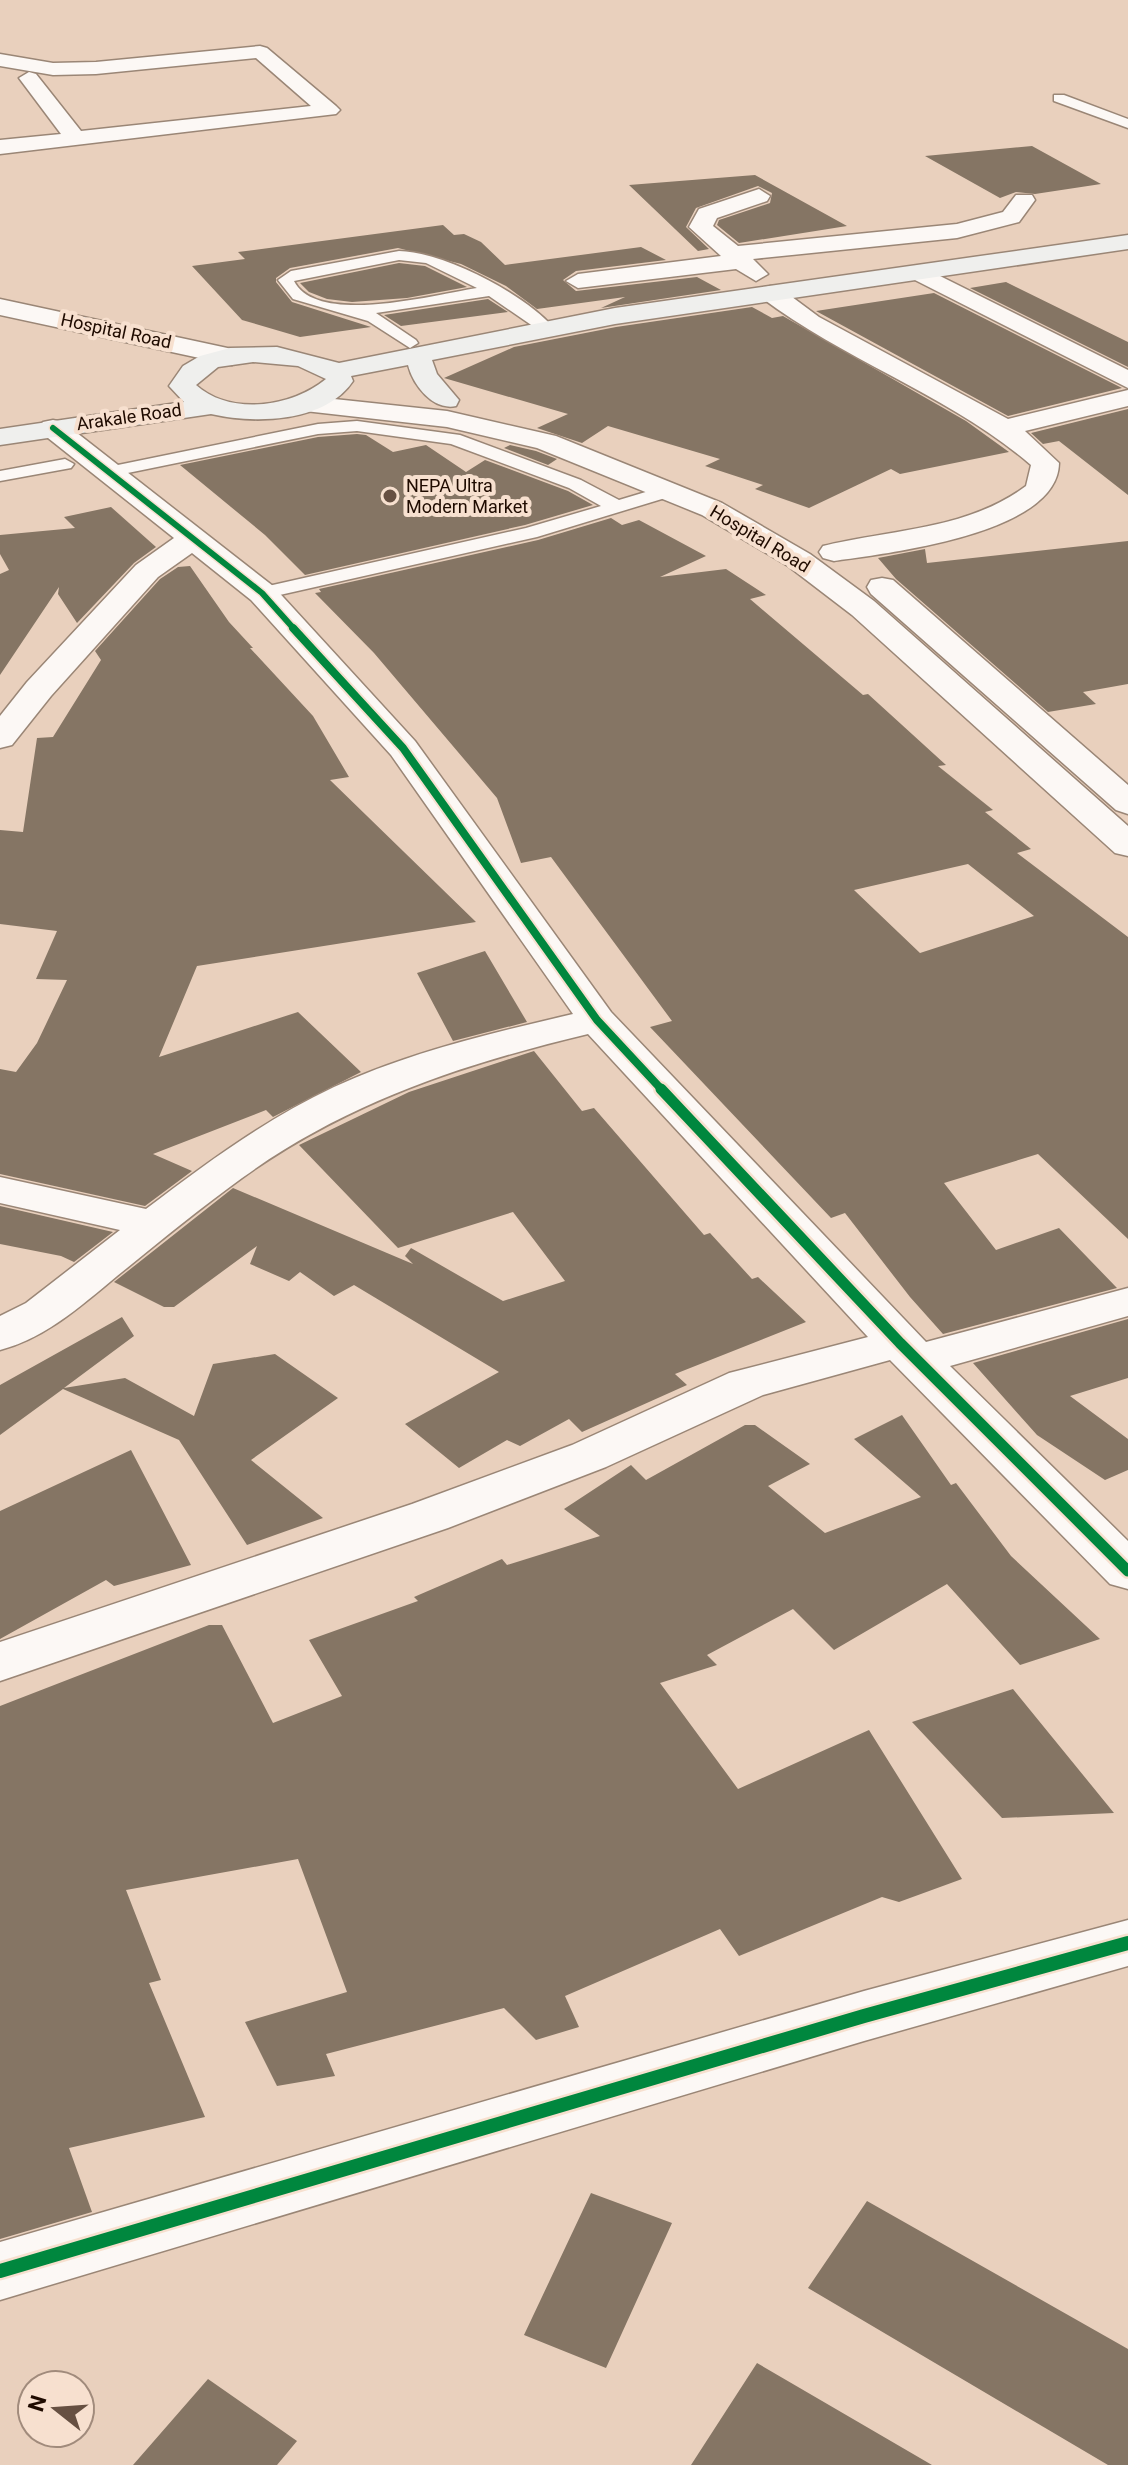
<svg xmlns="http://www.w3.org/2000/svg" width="1128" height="2465" font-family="Roboto,sans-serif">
<rect width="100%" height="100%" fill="#e9d0bd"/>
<path fill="#857564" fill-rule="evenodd" d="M 1032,146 L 1101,184 L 1035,194 L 1016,192 L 1000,198 L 925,156 Z
M 755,175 L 847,226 L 739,243 L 717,225 L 719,220 L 770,203 L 772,193 L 758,186 L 696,208 L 686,227 L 709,249 L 698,251 L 629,185 Z
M 443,225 L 454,235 L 464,234 L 481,242 L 505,265 L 641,247 L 666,260 L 576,271 L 563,280 L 576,291 L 697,277 L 721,290 L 601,308 L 625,297 L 537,309 L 506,286 L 461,264 L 398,248 L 290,268 L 276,278 L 276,282 L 292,302 L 371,327 L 300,337 L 242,320 L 192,266 L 245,259 L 238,252 Z
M 399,263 L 425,266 L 467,287 L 407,298 L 352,302 L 327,299 L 309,292 L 300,283 Z
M 1006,282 L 1128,342 L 1128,367 L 970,288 Z
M 934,293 L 1122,388 L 1008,416 L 816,311 Z
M 488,299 L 508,312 L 401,326 L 384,315 Z
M 752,307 L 772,318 L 783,316 L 966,421 L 1009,452 L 900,474 L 891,469 L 809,508 L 755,489 L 763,485 L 705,466 L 720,459 L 608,426 L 582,443 L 537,428 L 568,414 L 444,378 L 514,347 L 616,327 Z
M 1128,409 L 1128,495 L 1059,441 L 1043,444 L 1031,433 Z
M 357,434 L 366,435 L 393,452 L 426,445 L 466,472 L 485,460 L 568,491 L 593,505 L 525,525 L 305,575 L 265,535 L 180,465 L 318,437 Z
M 510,445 L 536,451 L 557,459 L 548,465 L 504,448 Z
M 111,507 L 156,547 L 134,563 L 77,623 L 58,594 L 59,587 L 0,675 L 0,574 L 9,570 L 0,554 L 0,535 L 75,528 L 64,517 Z
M 611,518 L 622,525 L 639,520 L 706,556 L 660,577 L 726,569 L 766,595 L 750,599 L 863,695 L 868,694 L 946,765 L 938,766 L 993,810 L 985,812 L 1031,849 L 1017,853 L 1128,937 L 1128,1239 L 1038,1154 L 944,1183 L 996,1250 L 1059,1228 L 1117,1288 L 943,1334 L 910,1297 L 845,1213 L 831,1218 L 650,1027 L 672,1021 L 551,857 L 521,863 L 497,798 L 374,653 L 315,593 L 321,592 L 319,589 L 538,540 ZM 968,864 L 1034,916 L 920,953 L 854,890 Z
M 1128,541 L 1128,684 L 1083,692 L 1096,704 L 1048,712 L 896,579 L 878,558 L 925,549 L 927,563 Z
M 190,566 L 229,622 L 253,648 L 250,648 L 313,716 L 349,777 L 330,780 L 476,922 L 197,966 L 159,1057 L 298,1012 L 361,1072 L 273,1117 L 266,1110 L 153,1154 L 192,1171 L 145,1206 L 0,1174 L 0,1069 L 16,1072 L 37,1043 L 67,980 L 36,979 L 57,931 L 0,924 L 0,830 L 23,832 L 37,738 L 53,737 L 101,660 L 95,651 L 160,579 L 178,567 Z
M 485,951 L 527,1022 L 453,1041 L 417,973 Z
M 534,1051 L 582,1111 L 594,1108 L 704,1235 L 710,1233 L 752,1279 L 758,1277 L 806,1322 L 675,1374 L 687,1385 L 582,1432 L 569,1419 L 520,1446 L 507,1440 L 459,1468 L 405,1424 L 499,1372 L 354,1285 L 334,1296 L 300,1272 L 289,1281 L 250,1264 L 257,1246 L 174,1307 L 164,1307 L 114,1282 L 233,1188 L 413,1264 L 405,1256 L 411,1248 L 503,1301 L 565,1281 L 513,1212 L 398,1248 L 299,1145 L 409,1092 Z
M 0,1206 L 113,1232 L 74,1262 L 61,1256 L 0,1244 Z
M 122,1317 L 134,1336 L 64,1388 L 125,1378 L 194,1416 L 213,1364 L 275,1354 L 338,1398 L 251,1460 L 323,1518 L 247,1545 L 179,1440 L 63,1389 L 0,1435 L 0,1385 Z
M 1128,1319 L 1128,1378 L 1070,1396 L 1128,1439 L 1128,1470 L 1105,1480 L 1037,1435 L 973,1363 Z
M 902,1415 L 951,1485 L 956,1483 L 1011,1556 L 1100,1639 L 1020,1665 L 947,1584 L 834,1650 L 793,1609 L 707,1655 L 717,1665 L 660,1683 L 738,1789 L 869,1730 L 962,1879 L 899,1902 L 882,1897 L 739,1956 L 720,1929 L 565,1996 L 579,2027 L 536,2040 L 504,2008 L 326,2054 L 335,2076 L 277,2086 L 245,2022 L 347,1992 L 298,1859 L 126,1890 L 161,1980 L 149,1983 L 205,2117 L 69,2148 L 92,2212 L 0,2239 L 0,1706 L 209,1625 L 222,1625 L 273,1723 L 342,1696 L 309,1640 L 418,1601 L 414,1597 L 502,1559 L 507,1565 L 600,1536 L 564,1509 L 631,1465 L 646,1480 L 745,1425 L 755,1425 L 810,1464 L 768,1486 L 825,1533 L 921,1497 L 854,1439 Z
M 131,1450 L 191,1565 L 114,1586 L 106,1580 L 0,1639 L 0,1511 Z
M 1013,1689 L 1114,1813 L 1002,1818 L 912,1722 Z
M 591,2193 L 672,2223 L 606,2368 L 524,2335 Z
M 867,2201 L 1128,2349 L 1128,2465 L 1108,2465 L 808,2288 Z
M 757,2363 L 932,2465 L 691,2465 Z
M 208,2379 L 297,2441 L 277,2465 L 133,2465 Z"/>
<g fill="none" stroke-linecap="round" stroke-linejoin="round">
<g stroke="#9a8676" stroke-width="3">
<path id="service" d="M 1054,95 L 1064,95 L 1128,119 L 1128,128 L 1054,101 Z
M 399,251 C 445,252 524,294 554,328 L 540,331 L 489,296 L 376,313 L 416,340 L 418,343 L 410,348 L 368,321 L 293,299 L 278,280 L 291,271 ZM 399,260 L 426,263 L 477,288 C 437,294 317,327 294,281 Z
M 357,421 L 460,435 L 581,480 L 619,500 L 669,485 L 678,491 L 675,495 L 537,537 L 262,599 L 252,593 L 255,589 L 526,528 L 601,506 L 569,488 L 451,444 L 357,431 L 318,434 L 113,476 L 104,471 L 113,466 L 318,424 Z
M 65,459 L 74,464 L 71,468 L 0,481 L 0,471 Z"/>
</g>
<g stroke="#9a8676" stroke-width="3">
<path id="minor" d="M 260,46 L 267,48 L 336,106 L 340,110 L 336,114 L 0,154 L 0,140 L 61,134 L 19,78 L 29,72 L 36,74 L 81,131 L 311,106 L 256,58 L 96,74 L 53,75 L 0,66 L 0,54 L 53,63 L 96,62 Z
M 759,189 L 770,196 L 767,201 L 717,218 L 713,226 L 738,246 L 957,224 L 1003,212 L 1016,195 L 1032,195 L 1035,200 L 1019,222 L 957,238 L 753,259 L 768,274 L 756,281 L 736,269 L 578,288 L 566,281 L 578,274 L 721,256 L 689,227 L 699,209 Z
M 920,266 L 1128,370 L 1128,388 L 911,278 L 908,273 Z
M 771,286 L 780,288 L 819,317 L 1008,419 L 1128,390 L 1128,406 L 1025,431 L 1059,463 C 1058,534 889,553 834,561 L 823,558 L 819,552 L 823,546 C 892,529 967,530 1026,486 L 1031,465 C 951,396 847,362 762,298 L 759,293 L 762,288 Z
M 53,420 L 63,422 L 273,586 L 415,741 L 611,1012 L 926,1342 L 1128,1288 L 1128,1316 L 950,1366 L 1128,1541 L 1128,1589 L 1110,1584 L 890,1360 L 763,1395 L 606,1467 L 448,1528 L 0,1681 L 0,1642 L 412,1504 L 572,1445 L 729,1373 L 868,1337 L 588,1034 C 463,1064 347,1102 242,1178 C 202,1207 165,1237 127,1268 C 88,1299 50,1337 0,1350 L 0,1316 L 26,1303 L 120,1230 L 0,1203 L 0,1177 L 146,1209 C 205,1164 266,1119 334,1087 C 410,1052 492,1033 573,1014 L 391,755 L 251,600 L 192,553 L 158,577 L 51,696 L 12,745 L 0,748 L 0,716 L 27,682 L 136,565 L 174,538 L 43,434 L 39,428 L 43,422 Z
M 1128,1920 L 1128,1966 L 864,2041 L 0,2300 L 0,2242 L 864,1991 Z"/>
</g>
<g stroke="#9a8676" stroke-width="3">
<path id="tertiary" d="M 0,299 L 232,349 L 245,357 L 232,365 L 0,315 Z
M 306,396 L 447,411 L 556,436 L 722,503 L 810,554 L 874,601 L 1128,826 L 1128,856 L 1115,853 L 852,615 L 788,566 L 702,515 L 537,448 L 447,427 L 296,410 L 292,404 L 296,398 Z
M 882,578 L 893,580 L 1128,785 L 1128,814 L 1116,810 L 871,594 L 867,587 L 871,580 Z"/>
</g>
<g stroke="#9a8676" stroke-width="3">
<path id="secondary" d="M 1128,235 L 1128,249 L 615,324 L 432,360 L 437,374 L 459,400 L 456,406 C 433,411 413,385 408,365 L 351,376 L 353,381 C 325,423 255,424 211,414 L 0,445 L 0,429 L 184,402 L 169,386 L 183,366 L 200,356 L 230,348 L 277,347 L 339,363 L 615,308 ZM 253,362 L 298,366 L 326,379 C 292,407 231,416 196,385 L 218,367 Z"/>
</g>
<use href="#service" fill="#fcf8f5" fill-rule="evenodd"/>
<use href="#minor" fill="#fcf8f5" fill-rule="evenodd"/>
<use href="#tertiary" fill="#fcf8f5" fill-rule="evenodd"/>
<use href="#secondary" fill="#efefed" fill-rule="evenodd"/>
<g stroke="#f7e0cf" stroke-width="9">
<path id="cycleway-far3" d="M 53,428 L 262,593 L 295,630"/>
</g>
<g stroke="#f7e0cf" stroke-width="12">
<path id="cycleway-far2" d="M 293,628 L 403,748 L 597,1020 L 663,1091"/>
</g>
<g stroke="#f7e0cf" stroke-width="16">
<path id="cycleway-far1" d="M 661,1089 L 900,1343 L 1128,1571"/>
</g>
<g stroke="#f7e0cf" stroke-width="19">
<path id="cycleway" d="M 0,2271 L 864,2016 L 1128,1943"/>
</g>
<use href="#cycleway-far3" stroke="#00873e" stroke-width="6"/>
<use href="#cycleway-far2" stroke="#00873e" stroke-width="8"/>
<use href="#cycleway-far1" stroke="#00873e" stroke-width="11"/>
<use href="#cycleway" stroke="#00873e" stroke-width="14"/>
</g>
<circle fill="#665042" stroke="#f7e0cf" stroke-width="3" cx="390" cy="496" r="8"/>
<g text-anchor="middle" stroke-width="8" stroke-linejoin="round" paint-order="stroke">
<g font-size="18" fill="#1f0b00" stroke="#f7e0cf">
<text transform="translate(116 331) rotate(12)" y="6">Hospital Road</text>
<text transform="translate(129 417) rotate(-8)" y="6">Arakale Road</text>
<text transform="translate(760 539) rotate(31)" y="6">Hospital Road</text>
</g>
<g font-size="18" fill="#1f0b00" stroke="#f7e0cf" text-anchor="start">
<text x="406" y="492">NEPA Ultra<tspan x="406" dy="21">Modern Market</tspan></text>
</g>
</g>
<g transform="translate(56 2409) rotate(287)"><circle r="38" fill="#f7e0cf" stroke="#a18b7c" stroke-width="2"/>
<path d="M0-6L14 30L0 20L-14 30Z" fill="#665042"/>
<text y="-12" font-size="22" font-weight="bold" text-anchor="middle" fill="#1f0b00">N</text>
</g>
</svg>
